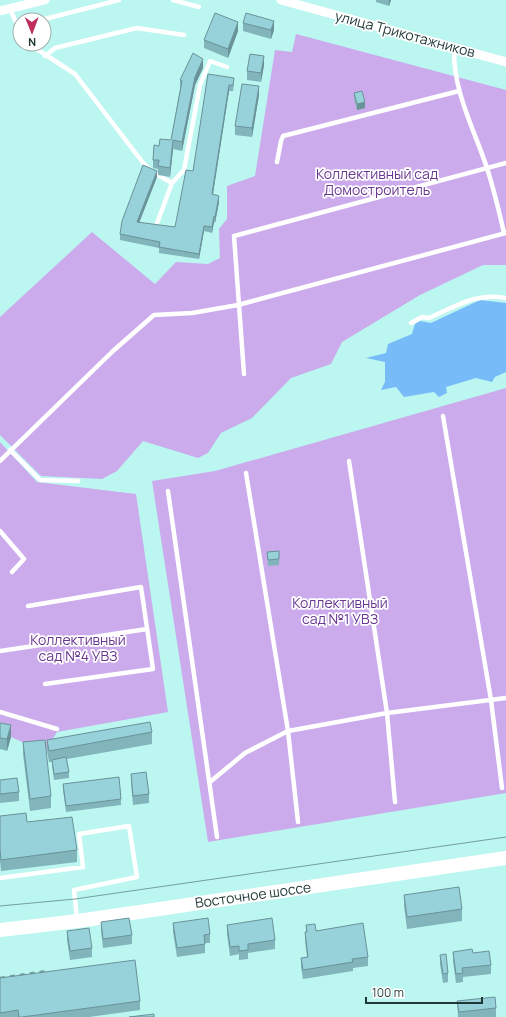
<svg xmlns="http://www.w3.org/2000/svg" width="506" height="1017" font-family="Manrope,sans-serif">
<rect width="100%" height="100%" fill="#bbf6f0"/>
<path fill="#ccabec" d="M 296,34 L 506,90 L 506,265 L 483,265 L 420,295 L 342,342 L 331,364 L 291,378 L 252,418 L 221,433 L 208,453 L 198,458 L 143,441 L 117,471 L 102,479 L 41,476 L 0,435 L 0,317 L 92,232 L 155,284 L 176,262 L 208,264 L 220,258 L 219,229 L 227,219 L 227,186 L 255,176 L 275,50 L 292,52 Z
M 506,388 L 506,793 L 208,842 L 152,481 L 215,471 Z
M 0,442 L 37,482 L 136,494 L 168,712 L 57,732 L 45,752 L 11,737 L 0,734 Z"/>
<path fill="#77bbf9" d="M 480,300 L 506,303 L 506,372 L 495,377 L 492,382 L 476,378 L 446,387 L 447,393 L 439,397 L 434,392 L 404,397 L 396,387 L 381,390 L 385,382 L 385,362 L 366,358 L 386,353 L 388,344 L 412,334 L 415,324 L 420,321 L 431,323 Z"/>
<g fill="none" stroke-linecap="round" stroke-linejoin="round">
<path stroke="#fff" stroke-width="4.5" d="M 173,0 L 199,7
M 10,9 L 20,31
M 41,20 L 119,0
M 29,44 L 75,74 L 144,164 L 154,173 L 172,183
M 454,49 C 453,91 474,129 487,168 C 494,190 499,211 504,233
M 45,56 L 55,48 L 137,28 L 184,35
M 277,162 L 281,141 L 283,136 L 459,91
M 156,226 L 172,183 L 184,170 L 200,85 L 210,61 L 227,67
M 411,323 L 422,317 L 429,318 C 455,307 476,292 506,298
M 244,374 L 234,236 L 506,163
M 443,416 L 491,700 L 502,788
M 10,450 L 40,480 L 78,481
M 0,461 L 113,351 L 154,315 L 192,313 L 238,305 L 506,233
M 349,461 L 387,713 L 395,802
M 246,473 L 288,731 L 298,822
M 168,491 L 217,837
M 0,531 L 24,559 L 12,572
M 28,606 L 141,587 L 153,669 L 45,684
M 0,651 L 147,629
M 0,712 L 57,729
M 210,782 L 245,753 L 288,731 L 387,713 L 506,698
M 0,878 L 83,867 L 79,834 L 129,826 L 137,877 L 74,890 L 77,920"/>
<path stroke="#fff" stroke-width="9" d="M 281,0 L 506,62
M 0,11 L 45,0"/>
<path stroke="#fff" stroke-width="14" d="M 0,930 L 78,921 L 506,858"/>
<path stroke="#749f9b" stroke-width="1" d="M 0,906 L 75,899 L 506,837"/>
<path stroke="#749f9b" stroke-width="2.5" stroke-dasharray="5 5" stroke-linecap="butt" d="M 0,978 L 47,971"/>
</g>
<path fill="#82b4bb" d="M 376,0 L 391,0 L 389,6 L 376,2 Z
M 243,23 L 274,30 L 271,39 L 243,31 Z
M 238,31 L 228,58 L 204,48 L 204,40 Z
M 264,65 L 261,82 L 247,80 L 247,71 Z
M 203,68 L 195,85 L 182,151 L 173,149 L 170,177 L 158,175 L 158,169 L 153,168 L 153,160 L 159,146 L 171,140 L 180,89 L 180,80 Z
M 208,74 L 234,84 L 233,91 L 229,91 L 213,194 L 219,202 L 215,223 L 214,222 L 212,233 L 204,231 L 199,259 L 159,253 L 159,248 L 120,240 L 120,234 L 157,177 L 139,223 L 175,227 L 193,171 Z
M 354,93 L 365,108 L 357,110 L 354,99 Z
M 259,95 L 252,137 L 235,135 L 235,126 Z
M 267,552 L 279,559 L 279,565 L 268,566 Z
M 0,723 L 11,737 L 7,751 L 0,749 Z
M 152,732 L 152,744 L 67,759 L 69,772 L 69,778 L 54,780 L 52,766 L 52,762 L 49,762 L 47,751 L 47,740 Z
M 23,742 L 51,796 L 51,808 L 30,811 L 23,754 Z
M 131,774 L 149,794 L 149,803 L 133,805 L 131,783 Z
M 0,780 L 19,792 L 19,801 L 0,803 Z
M 63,784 L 121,799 L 121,805 L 66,812 L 63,790 Z
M 0,816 L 27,822 L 77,850 L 77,862 L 1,871 L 0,861 Z
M 404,895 L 462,909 L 462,921 L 407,929 L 404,906 Z
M 101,922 L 132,935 L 132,944 L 103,948 L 101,931 Z
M 173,923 L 210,934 L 210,943 L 205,943 L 205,953 L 177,957 L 173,932 Z
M 227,925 L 275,940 L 275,949 L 248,953 L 248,959 L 239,960 L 239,954 L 230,956 L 227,934 Z
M 306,925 L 368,957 L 368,966 L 353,968 L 353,971 L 303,979 L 301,967 L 301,958 L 307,957 L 305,941 L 305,932 L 306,932 Z
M 67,931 L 92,948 L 92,957 L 70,960 L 67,940 Z
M 453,952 L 473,953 L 491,965 L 491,974 L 463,977 L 463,982 L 456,983 L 453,961 Z
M 440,955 L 448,973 L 448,982 L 443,983 L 440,964 Z
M 0,978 L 140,1001 L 140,1010 L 89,1017 L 0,1017 Z
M 457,1001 L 496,1008 L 496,1017 L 458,1017 Z"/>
<path fill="#6a9299" d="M 389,0 L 391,0 L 389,6 Z
M 274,21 L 274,30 L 271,39 L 271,30 Z
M 238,22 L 238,31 L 228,58 L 228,49 Z
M 264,56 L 264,65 L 261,82 L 261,73 Z
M 203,59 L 203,68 L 195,85 L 182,151 L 182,142 L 195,77 Z
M 229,85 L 229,91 L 212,200 L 212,194 Z
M 259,86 L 259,95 L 252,137 L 252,128 Z
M 365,102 L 365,108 L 357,110 L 357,104 Z
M 173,140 L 173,149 L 170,177 L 170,168 Z
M 157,171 L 157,177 L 137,228 L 137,222 Z
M 219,196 L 219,202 L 215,223 L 215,217 Z
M 214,216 L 214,222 L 212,233 L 212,227 Z
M 204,226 L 204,231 L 199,259 L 199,254 Z
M 11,725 L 11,737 L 7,751 L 7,739 Z"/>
<path fill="#97d1da" stroke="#6a9299" d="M 215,13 L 238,22 L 228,49 L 204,40 Z
M 246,13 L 274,21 L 271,30 L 243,23 Z
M 193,53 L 203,59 L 195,77 L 182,142 L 173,140 L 170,168 L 158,166 L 159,160 L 153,160 L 154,145 L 159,146 L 160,139 L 171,140 L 182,81 L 180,80 Z
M 250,54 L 264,56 L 261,73 L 247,71 Z
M 208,74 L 234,78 L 233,85 L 229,85 L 212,194 L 219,196 L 215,217 L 214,216 L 212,227 L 204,226 L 199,254 L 159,247 L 160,242 L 120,234 L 122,221 L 143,165 L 157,171 L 137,222 L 175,227 L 186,170 L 193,171 Z
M 242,84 L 259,86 L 252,128 L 235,126 Z
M 362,91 L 365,102 L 357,104 L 354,93 Z
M 279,551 L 279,559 L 268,560 L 267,552 Z
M 150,722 L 152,732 L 49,751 L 47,740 Z
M 0,723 L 11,725 L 7,739 L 0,738 Z
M 45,740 L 51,796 L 30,799 L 23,742 Z
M 66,757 L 69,772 L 54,774 L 52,760 Z
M 146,772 L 149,794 L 133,796 L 131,774 Z
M 119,777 L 121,799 L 66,806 L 63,784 Z
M 17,778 L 19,792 L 0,794 L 0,780 Z
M 26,813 L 27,822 L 72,817 L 77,850 L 1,860 L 0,850 L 0,816 Z
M 459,887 L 462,909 L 407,917 L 404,895 Z
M 129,918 L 132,935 L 103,939 L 101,922 Z
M 208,918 L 210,934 L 204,935 L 205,944 L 177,948 L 173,923 Z
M 272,918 L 275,940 L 248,944 L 248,950 L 239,951 L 239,946 L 230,947 L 227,925 Z
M 363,923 L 368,957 L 352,959 L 353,962 L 303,970 L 301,958 L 308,957 L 305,932 L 307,932 L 306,925 L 315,924 L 316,931 Z
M 89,928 L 92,948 L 70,951 L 67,931 Z
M 472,949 L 473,953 L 489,951 L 491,965 L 462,968 L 463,973 L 456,974 L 453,952 Z
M 446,954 L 448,973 L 443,974 L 440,955 Z
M 135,960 L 140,1001 L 22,1017 L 19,1017 L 18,1010 L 0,1013 L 0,978 Z
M 495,997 L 496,1008 L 459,1012 L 457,1001 Z
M 154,1014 L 154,1017 L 129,1017 Z"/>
<g text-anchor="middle" stroke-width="3.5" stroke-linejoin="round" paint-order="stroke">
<g font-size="14" fill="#1f3734" stroke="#fff">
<text transform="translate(405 34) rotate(15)" y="5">улица Трикотажников</text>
<text transform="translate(253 895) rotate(-8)" y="5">Восточное шоссе</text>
</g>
<g font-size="14" fill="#69378f" stroke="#fff">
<text x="377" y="179">Коллективный сад<tspan x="377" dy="16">Домостроитель</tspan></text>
<text x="340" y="608">Коллективный<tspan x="340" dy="16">сад №1 УВЗ</tspan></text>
<text x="78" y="645">Коллективный<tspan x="78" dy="16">сад №4 УВЗ</tspan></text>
</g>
</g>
<g transform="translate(32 32) rotate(179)"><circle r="19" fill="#ffffff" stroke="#a5afae"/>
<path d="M0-3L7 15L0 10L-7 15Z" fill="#be2f5b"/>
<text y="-6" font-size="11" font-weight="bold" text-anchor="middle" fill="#1f3734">N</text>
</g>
<path d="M366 997v6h116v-6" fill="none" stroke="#1f3734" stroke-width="2"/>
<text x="372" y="997" font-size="12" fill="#1f3734" stroke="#ffffff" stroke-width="3" paint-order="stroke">100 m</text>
</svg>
